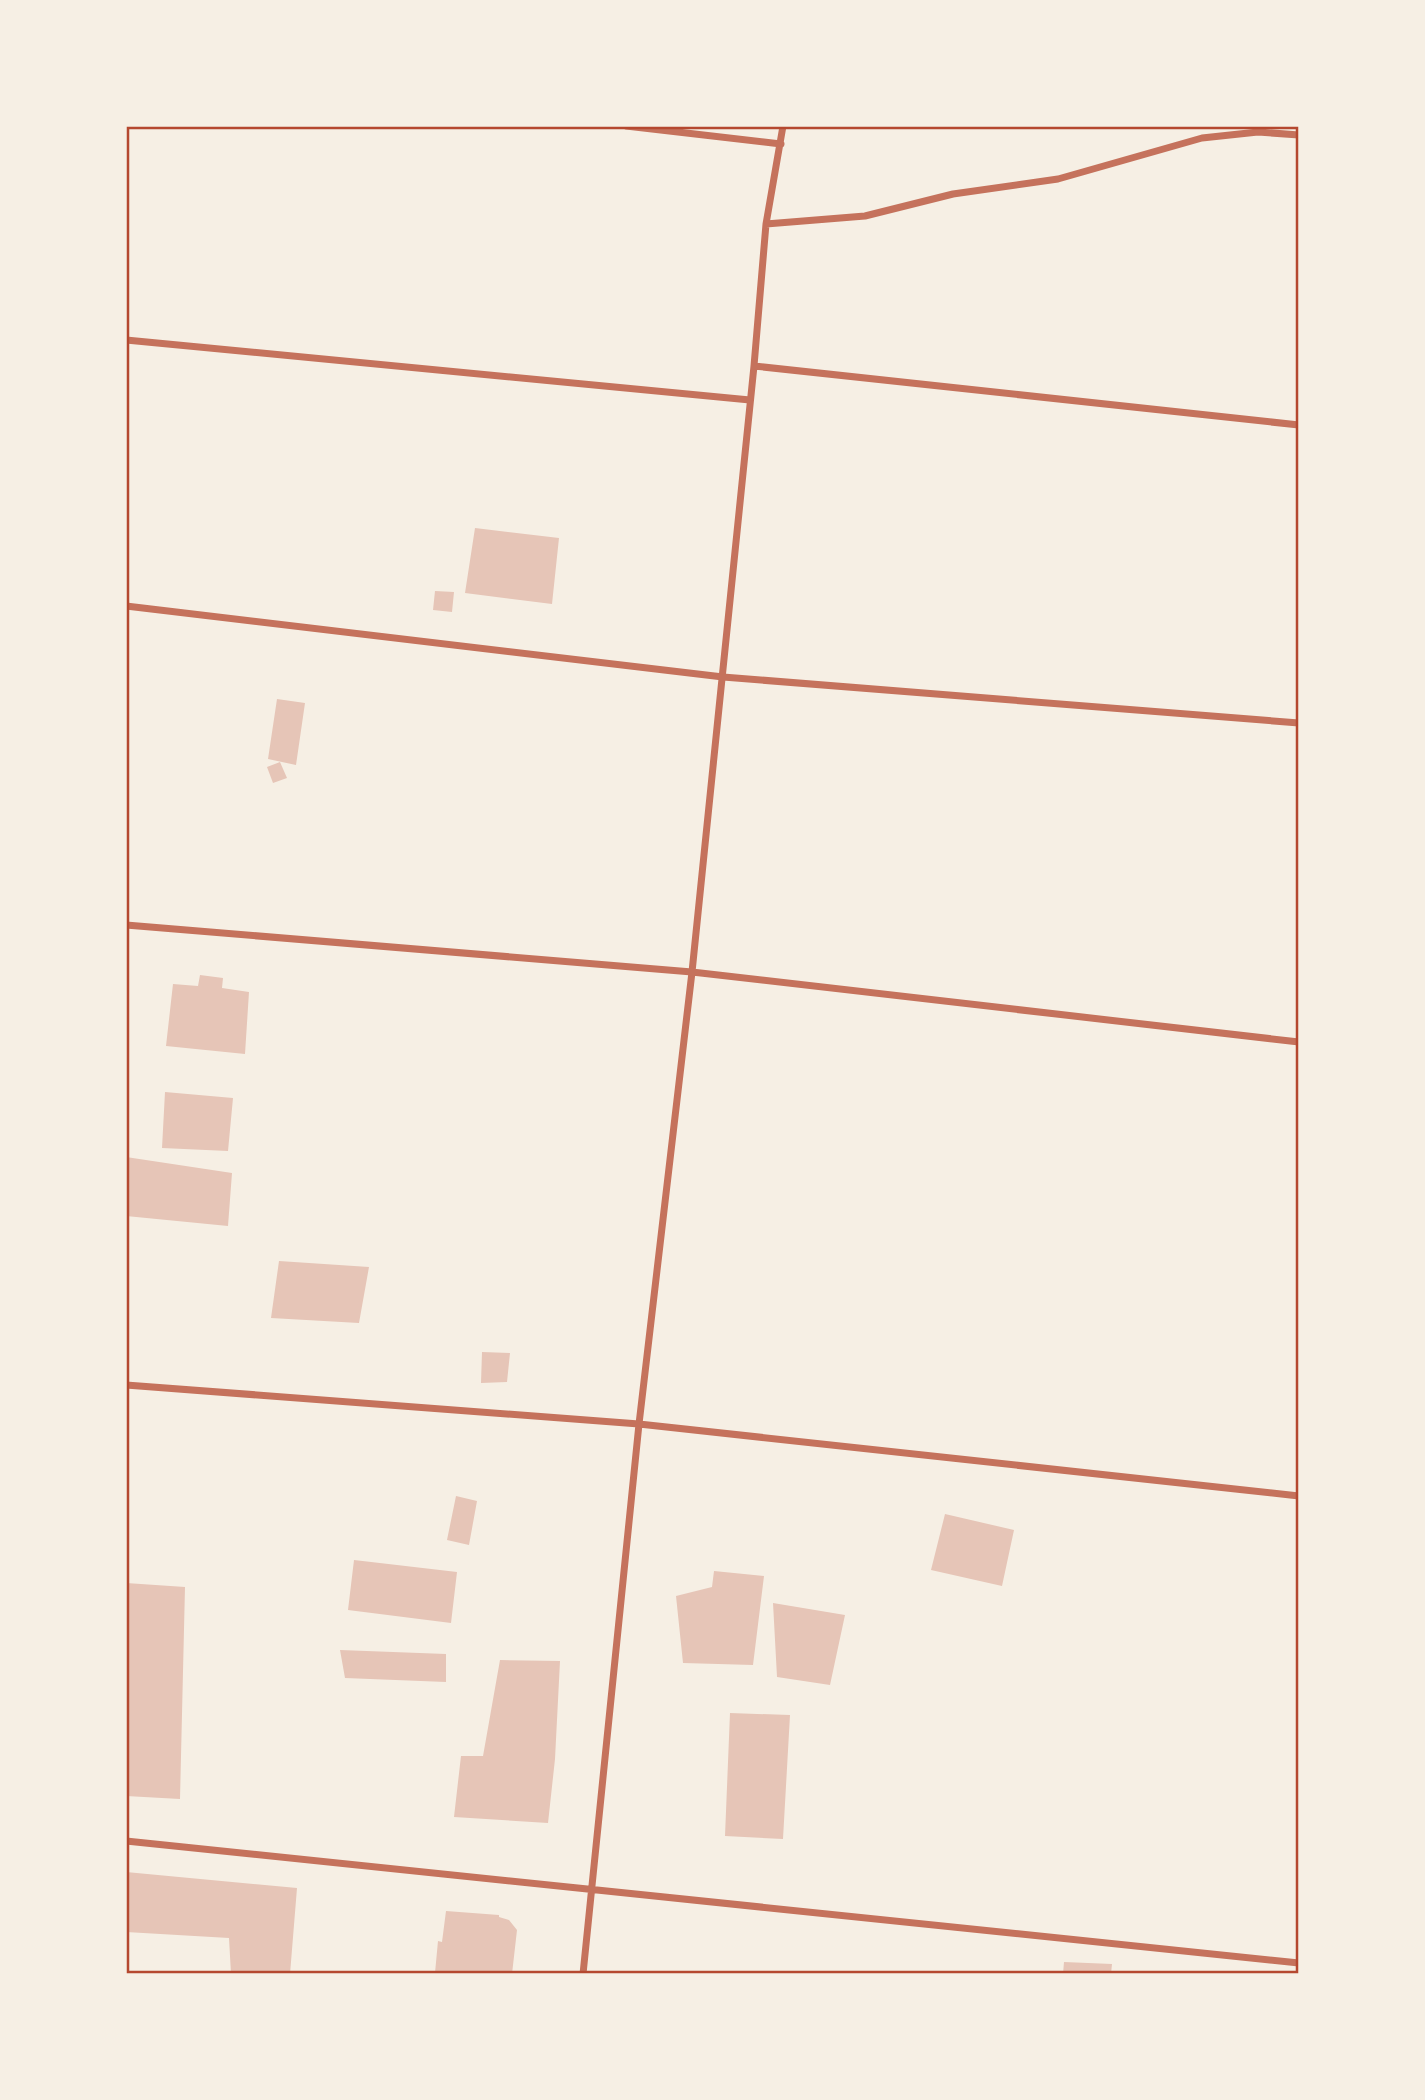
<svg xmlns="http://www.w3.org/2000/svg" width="1425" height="2100" font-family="Ubuntu,sans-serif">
<rect width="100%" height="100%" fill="#f6efe4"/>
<path fill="#e6c5b7" d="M 475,528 L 559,538 L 552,604 L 465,593 Z
M 435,591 L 454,592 L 452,612 L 433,610 Z
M 277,699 L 305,703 L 296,765 L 268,759 Z
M 280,762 L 287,778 L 273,783 L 267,767 Z
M 200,975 L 223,978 L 222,988 L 249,992 L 245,1054 L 166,1046 L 173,984 L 198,986 Z
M 165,1092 L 233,1098 L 228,1151 L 162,1148 Z
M 126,1157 L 232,1173 L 228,1226 L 126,1216 Z
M 279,1261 L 369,1267 L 359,1323 L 271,1318 Z
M 482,1352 L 510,1353 L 507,1382 L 481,1383 Z
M 456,1496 L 477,1501 L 469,1545 L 447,1540 Z
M 945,1514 L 1014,1530 L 1002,1586 L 931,1570 Z
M 354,1560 L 457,1572 L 451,1623 L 348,1610 Z
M 714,1571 L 764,1576 L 753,1665 L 683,1663 L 676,1596 L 712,1587 Z
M 126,1583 L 185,1587 L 180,1799 L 126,1796 Z
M 773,1603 L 845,1615 L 830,1685 L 777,1677 Z
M 340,1650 L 446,1654 L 446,1682 L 345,1678 Z
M 500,1660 L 560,1661 L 555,1759 L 548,1823 L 454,1817 L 461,1756 L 483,1756 Z
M 730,1713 L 790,1715 L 783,1839 L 725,1836 Z
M 126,1872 L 297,1888 L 290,1974 L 231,1974 L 229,1938 L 126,1932 Z
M 446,1911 L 499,1915 L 499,1917 L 509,1920 L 517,1930 L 512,1974 L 435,1973 L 438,1941 L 442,1942 Z
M 1064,1962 L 1112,1964 L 1111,1974 L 1063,1974 Z"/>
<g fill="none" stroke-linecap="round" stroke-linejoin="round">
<path stroke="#c5725c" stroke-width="7" d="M 626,126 L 781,144
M 766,224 L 865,216 L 953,194 L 1058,179 L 1202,138 L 1258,132 L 1299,135
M 126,340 L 750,400
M 754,366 L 1299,425
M 126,606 L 723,677 L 1299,723
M 126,925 L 692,972 L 1299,1042
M 126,1385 L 639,1424 L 1299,1496
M 126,1841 L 1299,1963
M 583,1974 L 639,1424 L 692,972 L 754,366 L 766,224 L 783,126"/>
</g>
<rect width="1425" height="2100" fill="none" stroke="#f6efe4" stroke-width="256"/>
<rect x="128" y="128" width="1169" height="1844" fill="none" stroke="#b5482f" stroke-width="2.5"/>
</svg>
